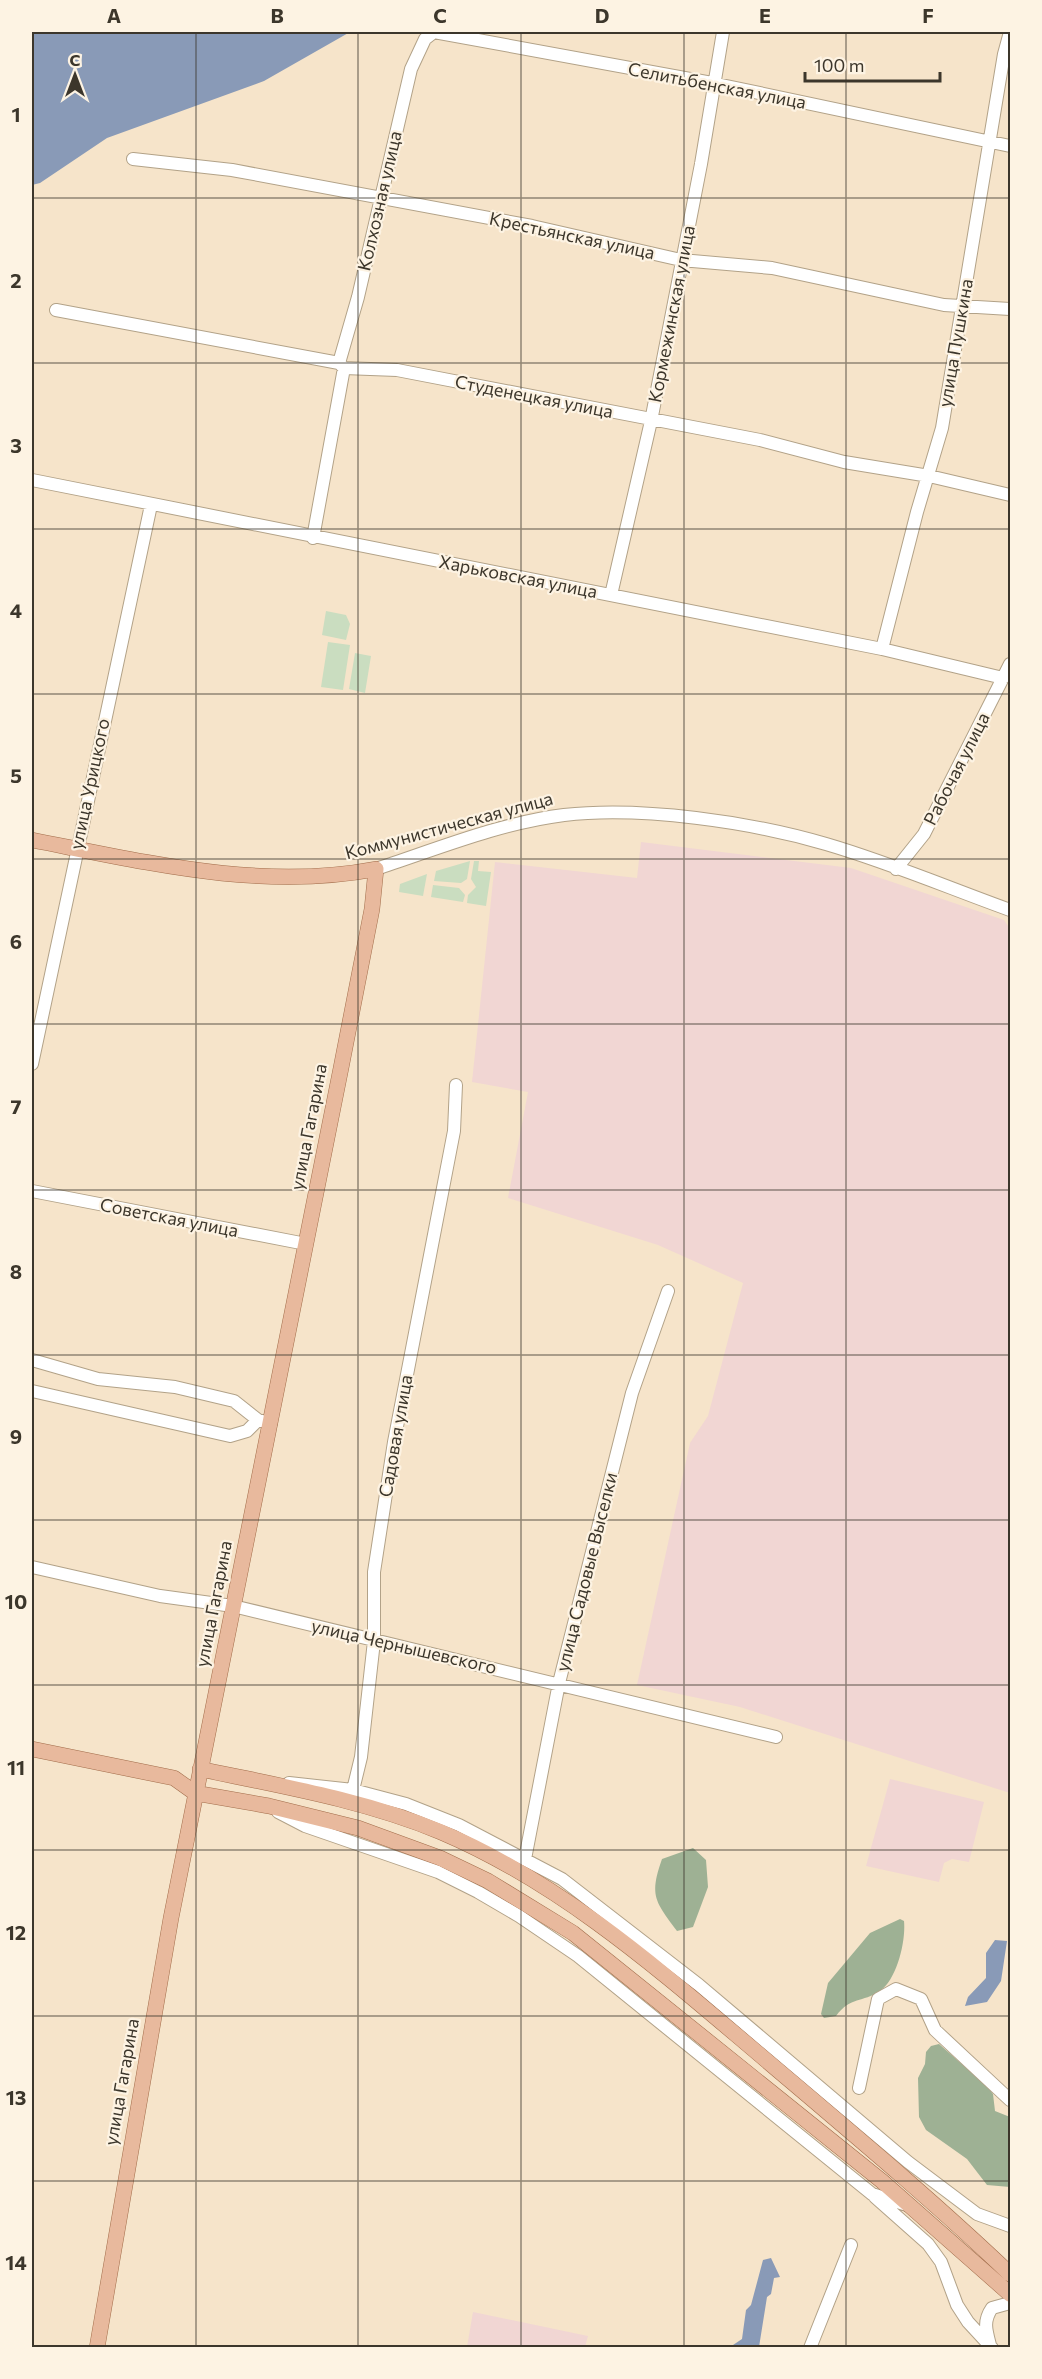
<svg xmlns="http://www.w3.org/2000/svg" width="1042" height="2379" font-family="Commissioner,sans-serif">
<rect width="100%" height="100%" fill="#f6e4ca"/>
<path fill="#f1d6d3" d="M 641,842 L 851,868 L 1004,920 L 1010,929 L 1010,1793 L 740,1707 L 637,1685 L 690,1443 L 708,1416 L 743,1283 L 658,1245 L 508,1198 L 528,1092 L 472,1082 L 495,862 L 637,878 Z
M 890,1779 L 984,1802 L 969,1862 L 952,1859 L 944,1863 L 939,1882 L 866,1866 Z
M 473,2312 L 588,2336 L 585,2347 L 467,2347 Z"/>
<path fill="#caddc0" d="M 326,611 L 346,615 L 350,624 L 346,640 L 322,635 Z
M 328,642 L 350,645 L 343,690 L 321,687 Z
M 355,653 L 371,656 L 365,693 L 349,689 Z
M 470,861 L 467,879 L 461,883 L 434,881 L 436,871 Z
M 474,861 L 479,861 L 478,871 L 491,872 L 486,906 L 467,903 L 468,895 L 476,887 L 471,879 Z
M 427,874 L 423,896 L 399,892 L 400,884 Z
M 433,885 L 459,888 L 465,895 L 463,902 L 431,897 Z"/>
<path fill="#9eb194" d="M 693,1848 L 706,1860 L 708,1887 L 693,1927 L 677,1931 C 655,1901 649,1896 662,1859 Z
M 900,1919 L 904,1921 C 906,1941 897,1979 880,1991 C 862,2003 851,1996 836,2016 L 824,2018 L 821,2014 L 828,1983 L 870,1933 Z
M 939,2044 L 987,2086 L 993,2094 L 995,2111 L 1010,2117 L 1010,2187 L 987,2185 L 967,2159 L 926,2130 L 919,2117 L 918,2078 L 925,2064 L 926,2052 L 931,2046 Z"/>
<path fill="#899ab7" d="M 32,32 L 350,32 L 264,81 L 107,138 L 40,183 L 32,185 Z
M 995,1940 L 1007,1941 L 1001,1981 L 987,2002 L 965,2006 L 968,1997 L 986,1978 L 986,1953 Z
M 771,2258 L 780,2277 L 774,2278 L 771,2294 L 767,2297 L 759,2347 L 730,2347 L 742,2339 L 746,2310 L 751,2305 L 763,2260 Z"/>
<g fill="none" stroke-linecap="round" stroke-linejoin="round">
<g stroke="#b2a288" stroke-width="14">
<path id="minor" d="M 133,159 L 232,170 L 532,226 L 681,260 L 772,268 L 944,305 L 1010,309
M 56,310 L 339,363 L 344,368 L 397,370 L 760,440 L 844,462 L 929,476 L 1010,495
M 339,363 L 358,297 L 411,69 L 425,39 L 434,32 L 712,83 L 1010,146
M 32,480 L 882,649 L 1003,678
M 313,538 L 344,368
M 611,595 L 651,421 L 701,164 L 723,32
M 882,649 L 917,512 L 942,428 L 1004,54 L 1010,32
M 376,869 C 437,849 500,823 564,815 C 641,806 751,822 826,844 C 888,862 949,888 1010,910
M 896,869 L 924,834 L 1010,664
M 32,1064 L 151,505
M 32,1191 L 306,1244
M 32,1360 L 98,1379 L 175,1387 L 234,1401 L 258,1420
M 32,1391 L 230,1436 L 247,1431 L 258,1420 L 271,1423
M 32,1567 L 160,1596 L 233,1606 L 776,1737
M 289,1783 L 353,1790 L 406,1804 L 459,1825 L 562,1879 L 699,1985 L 908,2162 L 977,2214 L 1010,2226
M 353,1790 L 361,1757 L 374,1641 L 374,1572 L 394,1442 L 454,1131 L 456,1085
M 278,1812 L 305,1826 L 438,1872 L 478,1892 L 519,1916 L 578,1956 L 872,2194 L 907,2205
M 525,1859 L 559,1683 L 632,1393 L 668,1291
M 859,2088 L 878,1999 L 896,1989 L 921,1999 L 935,2030 L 1010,2100
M 875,2197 L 928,2244 L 941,2262 L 957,2305 L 968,2322 L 992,2348
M 990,2345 C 986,2330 983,2321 992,2308 L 1010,2303
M 810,2348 L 851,2245"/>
</g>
<g stroke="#a26d4b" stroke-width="16">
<path id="major" d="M 32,840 C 145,862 261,891 376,869 L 372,909 L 341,1068 L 171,1918 L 97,2348
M 32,1749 L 174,1778 L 195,1793 L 269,1806 L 358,1828 L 440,1858 L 488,1881 L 573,1933 L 883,2182 L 1010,2294
M 200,1769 C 281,1786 364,1800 441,1832 C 559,1882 656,1967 753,2049 C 840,2123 928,2196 1010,2274"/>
</g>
<use href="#minor" stroke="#fff" stroke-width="12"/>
<use href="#major" stroke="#e8b99d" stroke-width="15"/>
</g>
<path fill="none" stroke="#3c362b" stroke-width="1.5" stroke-opacity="0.55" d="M 196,32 L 196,2348M 358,32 L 358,2348M 521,32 L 521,2348M 684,32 L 684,2348M 846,32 L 846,2348M 32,198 L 1010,198M 32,363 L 1010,363M 32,529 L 1010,529M 32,694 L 1010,694M 32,859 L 1010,859M 32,1024 L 1010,1024M 32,1190 L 1010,1190M 32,1355 L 1010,1355M 32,1520 L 1010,1520M 32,1685 L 1010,1685M 32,1850 L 1010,1850M 32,2016 L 1010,2016M 32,2181 L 1010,2181"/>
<g text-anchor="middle" stroke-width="4.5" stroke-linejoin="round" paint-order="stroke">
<g font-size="18" fill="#3c362b" stroke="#fdf3e3">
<text transform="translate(717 86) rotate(11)" y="6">Селитьбенская улица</text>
<text transform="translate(380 201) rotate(-77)" y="6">Колхозная улица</text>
<text transform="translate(572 236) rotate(12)" y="6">Крестьянская улица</text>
<text transform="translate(672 314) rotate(-79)" y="6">Кормежинская улица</text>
<text transform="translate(956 343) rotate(-80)" y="6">улица Пушкина</text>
<text transform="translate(534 397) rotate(11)" y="6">Студенецкая улица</text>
<text transform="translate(518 577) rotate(11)" y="6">Харьковская улица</text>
<text transform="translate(957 769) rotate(-63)" y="6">Рабочая улица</text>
<text transform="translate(90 784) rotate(-78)" y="6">улица Урицкого</text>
<text transform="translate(449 826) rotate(-15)" y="6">Коммунистическая улица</text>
<text transform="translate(309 1127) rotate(-79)" y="6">улица Гагарина</text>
<text transform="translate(169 1218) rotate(11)" y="6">Советская улица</text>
<text transform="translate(396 1436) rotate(-80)" y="6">Садовая улица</text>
<text transform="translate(587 1572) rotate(-76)" y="6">улица Садовые Выселки</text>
<text transform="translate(214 1604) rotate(-79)" y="6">улица Гагарина</text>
<text transform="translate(404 1647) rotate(13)" y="6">улица Чернышевского</text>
<text transform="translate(122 2082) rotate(-80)" y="6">улица Гагарина</text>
</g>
</g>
<rect width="1042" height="2379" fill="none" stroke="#fdf3e3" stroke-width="66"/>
<g transform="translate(75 75)" stroke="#fdf3e3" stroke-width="4.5" paint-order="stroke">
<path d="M0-4.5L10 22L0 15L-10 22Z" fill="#3c362b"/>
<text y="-9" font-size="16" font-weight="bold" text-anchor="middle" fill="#3c362b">С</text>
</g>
<path d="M805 72v9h135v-9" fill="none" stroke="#3c362b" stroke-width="3"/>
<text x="814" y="72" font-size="18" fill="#3c362b" stroke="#fdf3e3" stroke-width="4.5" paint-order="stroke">100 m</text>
<rect x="33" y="33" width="976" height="2313" fill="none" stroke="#3c362b" stroke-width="2"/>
<g font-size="20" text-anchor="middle" font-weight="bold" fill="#3c362b">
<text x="114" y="23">A</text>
<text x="277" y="23">B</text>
<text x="440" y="23">C</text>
<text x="602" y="23">D</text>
<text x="765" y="23">E</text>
<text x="928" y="23">F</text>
<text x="16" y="122">1</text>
<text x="16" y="288">2</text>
<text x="16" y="453">3</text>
<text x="16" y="618">4</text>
<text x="16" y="783">5</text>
<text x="16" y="949">6</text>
<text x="16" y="1114">7</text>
<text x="16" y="1279">8</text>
<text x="16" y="1444">9</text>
<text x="16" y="1609">10</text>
<text x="16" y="1775">11</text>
<text x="16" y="1940">12</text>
<text x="16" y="2105">13</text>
<text x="16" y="2270">14</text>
</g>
</svg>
